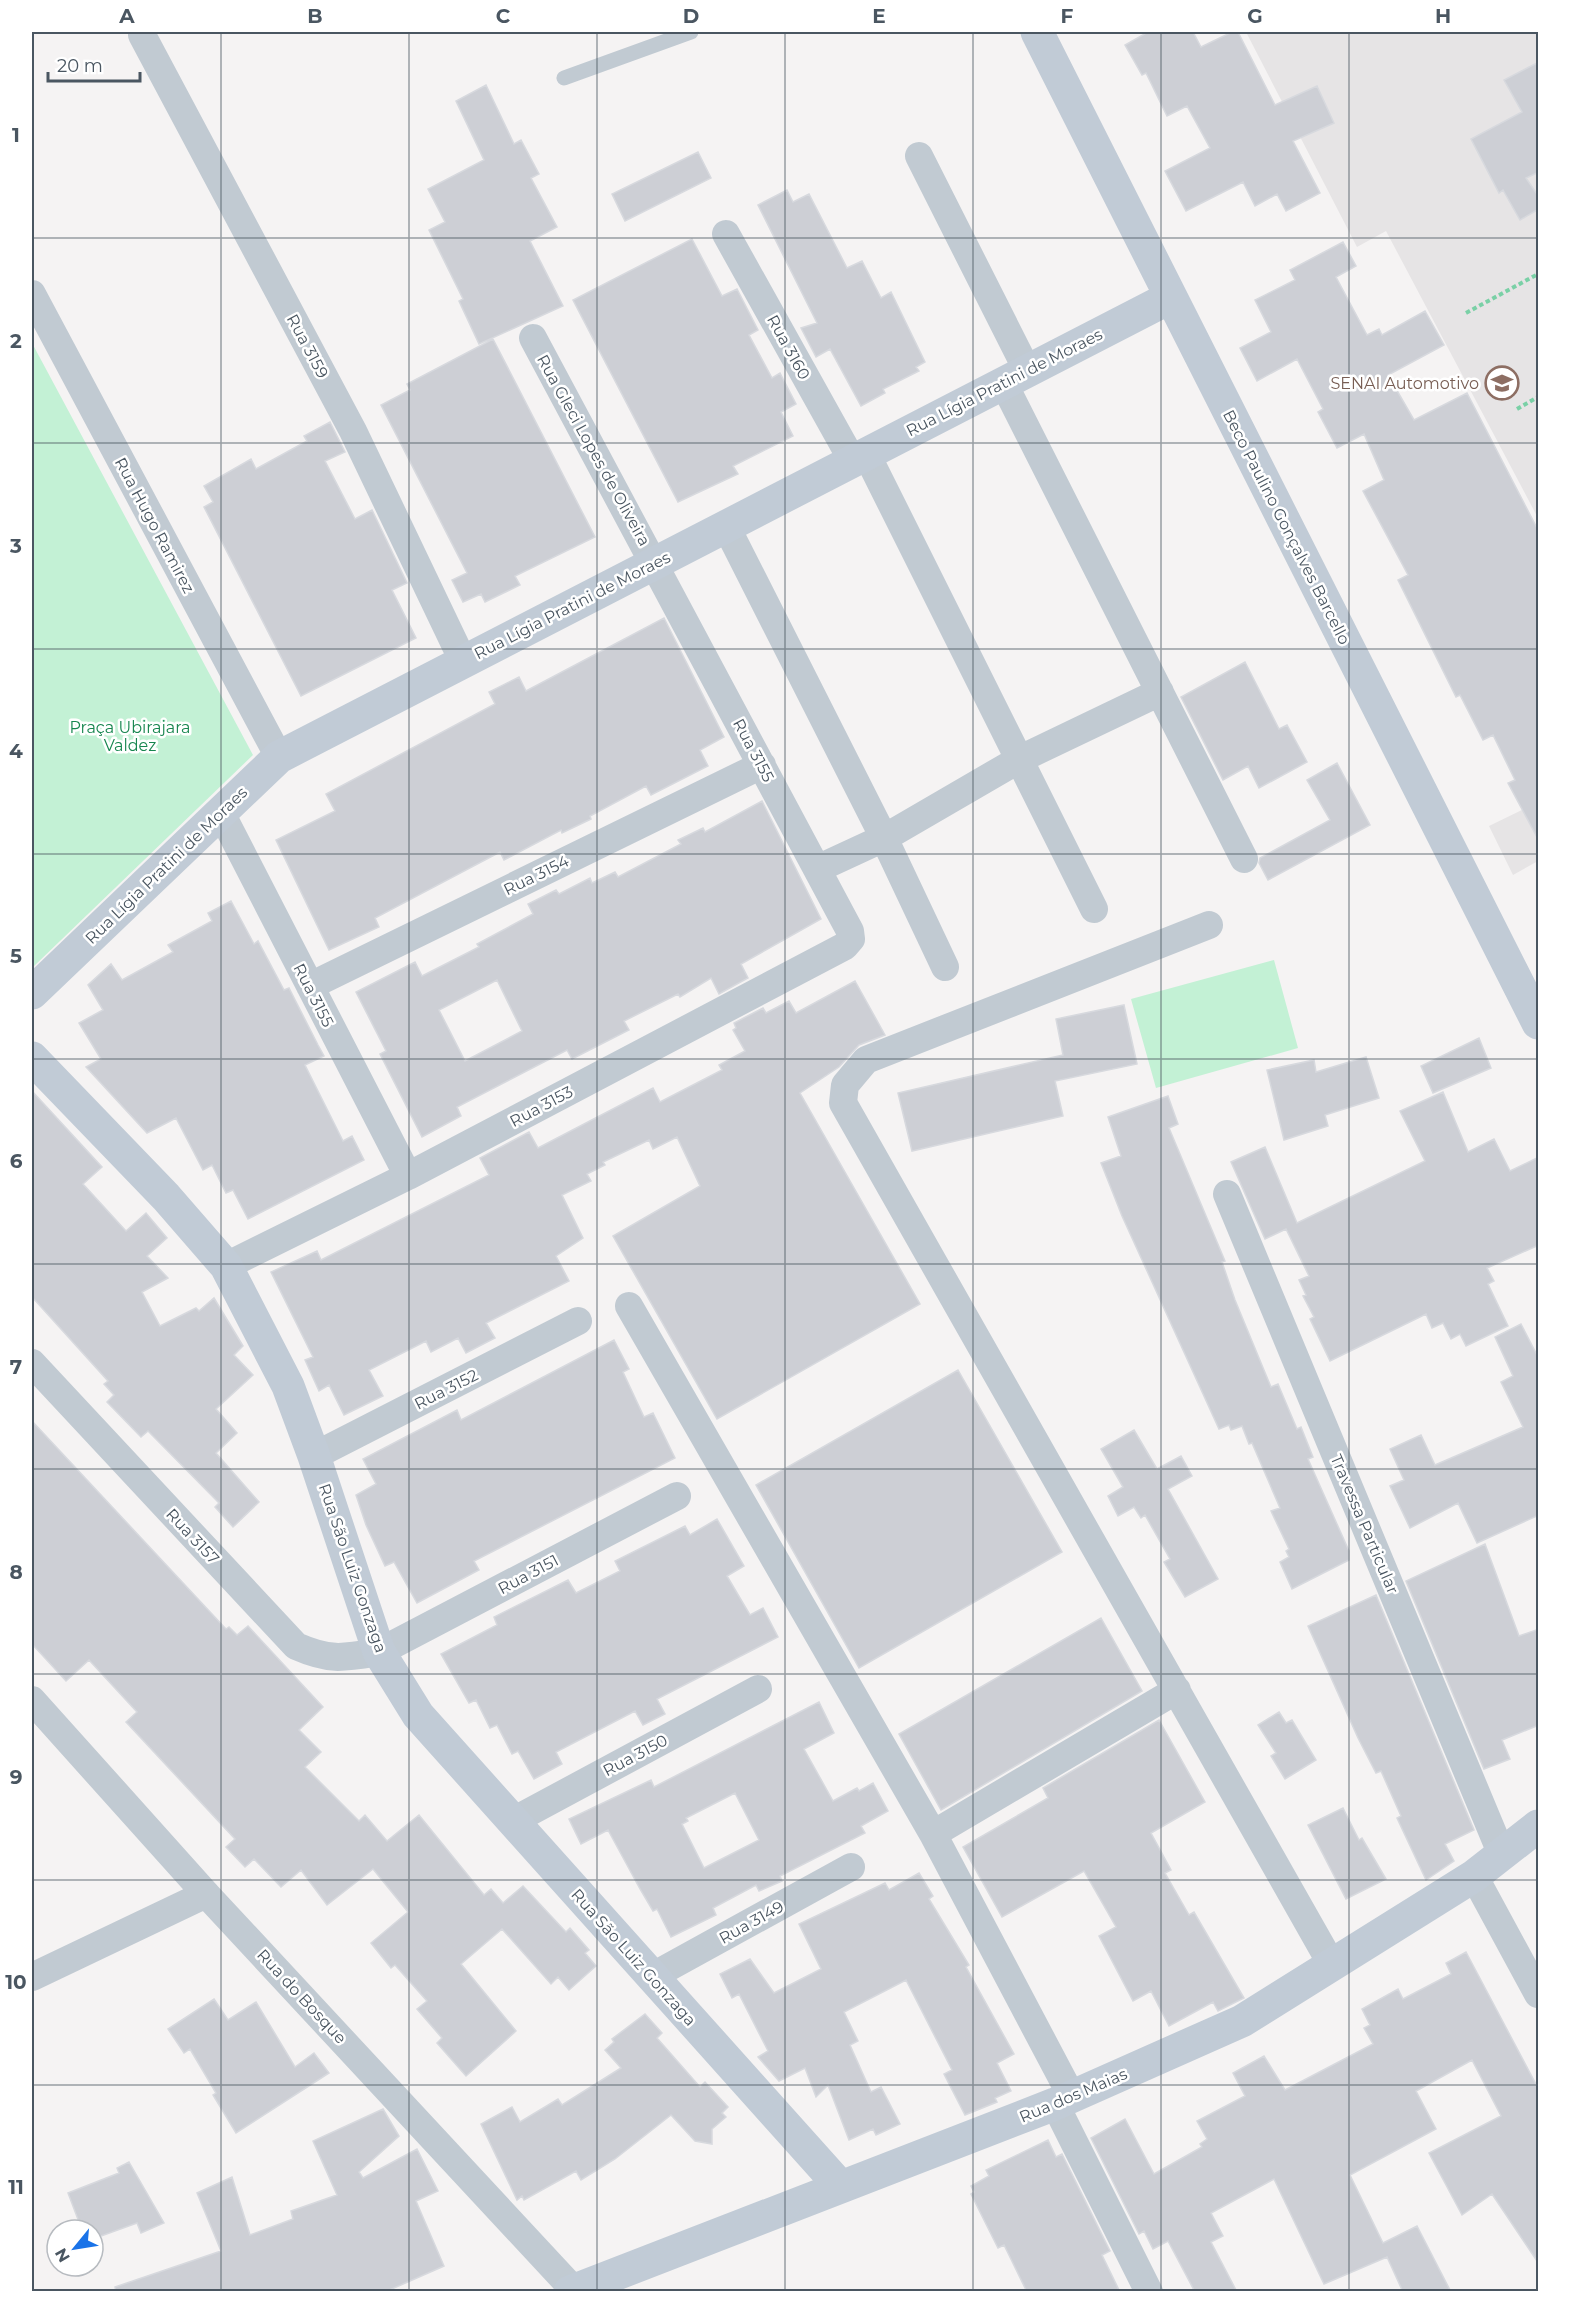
<svg xmlns="http://www.w3.org/2000/svg" width="1570" height="2323" font-family="Montserrat,sans-serif">
<rect width="100%" height="100%" fill="#f5f3f3"/>
<path fill="#e6e4e5" d="M 1246,32 L 1538,32 L 1538,518 L 1386,231 L 1357,247 Z
M 1538,802 L 1538,861 L 1513,875 L 1489,826 Z"/>
<path fill="#c3f1d5" d="M 32,343 L 253,755 L 32,968 Z
M 1274,960 L 1298,1048 L 1156,1088 L 1131,999 Z"/>
<path fill="#cdcfd5" stroke="#d7d9de" stroke-width="1.5" fill-rule="evenodd" d="M 1148,32 L 1193,32 L 1201,47 L 1232,32 L 1238,32 L 1275,105 L 1317,86 L 1334,123 L 1293,141 L 1320,193 L 1286,211 L 1277,194 L 1255,206 L 1243,182 L 1186,211 L 1165,171 L 1210,148 L 1187,106 L 1167,116 L 1146,73 L 1142,75 L 1125,45 Z
M 1539,62 L 1539,172 L 1526,178 L 1539,197 L 1539,209 L 1520,220 L 1503,190 L 1499,193 L 1471,139 L 1522,112 L 1504,80 Z
M 486,85 L 514,144 L 521,140 L 539,174 L 531,178 L 557,227 L 530,241 L 563,306 L 479,344 L 459,301 L 463,299 L 429,230 L 445,222 L 428,189 L 484,160 L 456,101 Z
M 698,152 L 711,178 L 625,221 L 612,194 Z
M 787,190 L 793,202 L 809,194 L 847,268 L 862,261 L 881,298 L 891,292 L 925,362 L 916,367 L 919,371 L 883,389 L 885,393 L 861,406 L 830,349 L 816,357 L 801,328 L 817,323 L 758,205 Z
M 692,239 L 722,296 L 737,289 L 758,330 L 749,335 L 772,378 L 780,373 L 796,404 L 781,412 L 793,436 L 733,466 L 738,474 L 678,502 L 573,300 Z
M 1343,242 L 1356,266 L 1336,277 L 1367,335 L 1379,329 L 1382,335 L 1425,311 L 1444,345 L 1388,375 L 1414,420 L 1467,393 L 1539,532 L 1539,841 L 1508,783 L 1515,780 L 1493,735 L 1483,740 L 1460,695 L 1456,697 L 1398,580 L 1408,575 L 1363,491 L 1384,480 L 1364,434 L 1337,448 L 1318,412 L 1323,409 L 1297,359 L 1257,381 L 1240,348 L 1271,332 L 1255,300 L 1295,280 L 1290,270 Z
M 493,339 L 595,537 L 515,576 L 520,585 L 485,602 L 481,594 L 463,602 L 452,580 L 467,573 L 381,405 L 410,390 L 407,384 Z
M 330,422 L 345,452 L 325,461 L 355,519 L 372,510 L 407,583 L 392,590 L 416,638 L 301,696 L 204,507 L 213,502 L 204,486 L 251,459 L 256,469 L 307,441 L 304,436 Z
M 664,618 L 724,737 L 700,750 L 708,766 L 651,795 L 646,786 L 590,816 L 591,819 L 562,833 L 561,830 L 504,860 L 500,852 L 375,918 L 379,927 L 329,950 L 276,840 L 335,811 L 326,794 L 495,704 L 489,692 L 519,677 L 526,691 Z
M 1245,662 L 1279,729 L 1287,725 L 1307,762 L 1259,788 L 1248,766 L 1223,780 L 1181,697 Z
M 1337,763 L 1370,825 L 1268,880 L 1259,863 L 1260,858 L 1330,820 L 1307,780 Z
M 762,801 L 821,919 L 741,964 L 748,978 L 719,994 L 711,978 L 680,997 L 678,994 L 624,1021 L 629,1030 L 572,1059 L 567,1050 L 457,1107 L 461,1116 L 422,1137 L 380,1054 L 386,1051 L 356,992 L 415,962 L 422,976 L 479,947 L 477,944 L 533,914 L 528,904 L 556,890 L 559,894 L 590,878 L 592,883 L 615,872 L 618,877 L 681,844 L 678,840 L 703,828 L 705,832 ZM 497,980 L 522,1031 L 465,1061 L 439,1010 Z
M 231,901 L 254,944 L 258,941 L 284,990 L 289,988 L 318,1045 L 324,1056 L 305,1065 L 343,1141 L 352,1136 L 364,1160 L 248,1219 L 233,1190 L 226,1193 L 212,1165 L 203,1170 L 176,1118 L 147,1133 L 86,1067 L 101,1059 L 79,1023 L 103,1010 L 88,985 L 111,964 L 122,980 L 173,952 L 168,945 L 212,921 L 208,913 Z
M 855,981 L 885,1035 L 859,1045 L 839,1067 L 800,1093 L 920,1304 L 717,1419 L 613,1236 L 700,1186 L 677,1137 L 653,1149 L 649,1140 L 603,1162 L 605,1165 L 587,1174 L 591,1181 L 562,1195 L 583,1238 L 556,1256 L 569,1281 L 486,1323 L 495,1338 L 466,1353 L 458,1338 L 431,1352 L 426,1341 L 369,1370 L 383,1396 L 344,1415 L 329,1385 L 319,1391 L 305,1360 L 313,1357 L 271,1272 L 317,1251 L 321,1260 L 489,1175 L 480,1158 L 529,1132 L 538,1148 L 653,1088 L 660,1102 L 722,1070 L 719,1065 L 745,1051 L 733,1030 L 736,1028 L 734,1023 L 763,1008 L 766,1013 L 789,1001 L 796,1013 Z
M 1124,1005 L 1137,1064 L 1055,1081 L 1063,1116 L 912,1151 L 898,1093 L 1063,1055 L 1056,1019 Z
M 1479,1038 L 1491,1068 L 1433,1093 L 1421,1066 Z
M 1366,1057 L 1379,1098 L 1325,1115 L 1328,1126 L 1284,1140 L 1267,1070 L 1314,1060 L 1316,1072 Z
M 32,1091 L 102,1167 L 83,1184 L 126,1231 L 146,1213 L 167,1238 L 147,1256 L 168,1278 L 142,1292 L 160,1326 L 196,1308 L 199,1311 L 214,1298 L 243,1346 L 234,1355 L 253,1375 L 216,1409 L 237,1433 L 216,1453 L 259,1502 L 233,1527 L 215,1507 L 219,1503 L 148,1431 L 141,1437 L 107,1402 L 114,1395 L 104,1384 L 108,1381 L 32,1297 Z
M 1443,1092 L 1468,1152 L 1494,1139 L 1510,1171 L 1539,1157 L 1539,1245 L 1487,1268 L 1494,1281 L 1488,1284 L 1508,1326 L 1466,1346 L 1460,1334 L 1451,1339 L 1443,1323 L 1432,1328 L 1426,1314 L 1330,1361 L 1310,1319 L 1314,1317 L 1303,1296 L 1306,1295 L 1299,1280 L 1309,1276 L 1286,1229 L 1265,1239 L 1231,1162 L 1265,1147 L 1297,1223 L 1425,1161 L 1400,1111 Z
M 1168,1096 L 1178,1124 L 1169,1128 L 1225,1261 L 1222,1262 L 1235,1300 L 1271,1387 L 1278,1384 L 1297,1429 L 1301,1427 L 1313,1457 L 1308,1459 L 1349,1551 L 1349,1560 L 1292,1589 L 1280,1562 L 1289,1557 L 1286,1551 L 1289,1549 L 1271,1511 L 1280,1508 L 1252,1443 L 1249,1444 L 1242,1426 L 1231,1430 L 1229,1425 L 1219,1429 L 1122,1216 L 1101,1163 L 1121,1156 L 1108,1117 Z
M 1521,1324 L 1539,1359 L 1539,1515 L 1477,1543 L 1458,1503 L 1410,1528 L 1390,1486 L 1404,1480 L 1390,1449 L 1421,1435 L 1435,1465 L 1523,1427 L 1501,1382 L 1513,1376 L 1495,1337 Z
M 614,1340 L 629,1369 L 623,1372 L 644,1417 L 653,1413 L 675,1458 L 474,1561 L 479,1570 L 417,1603 L 394,1562 L 385,1566 L 366,1525 L 356,1495 L 376,1484 L 363,1459 L 457,1410 L 461,1420 Z
M 958,1370 L 1062,1552 L 859,1668 L 756,1485 Z
M 32,1421 L 226,1629 L 229,1627 L 237,1635 L 248,1626 L 323,1707 L 299,1730 L 321,1752 L 305,1767 L 359,1821 L 365,1815 L 387,1841 L 419,1815 L 484,1895 L 491,1889 L 503,1903 L 523,1886 L 566,1932 L 570,1928 L 589,1950 L 585,1953 L 596,1966 L 569,1990 L 558,1977 L 551,1984 L 502,1929 L 461,1964 L 516,2031 L 466,2076 L 437,2043 L 442,2038 L 417,2009 L 427,2001 L 395,1965 L 391,1968 L 371,1943 L 408,1912 L 373,1869 L 327,1905 L 301,1870 L 281,1887 L 254,1859 L 245,1867 L 226,1847 L 235,1839 L 126,1722 L 137,1712 L 89,1660 L 66,1681 L 32,1644 Z
M 1134,1430 L 1157,1469 L 1181,1456 L 1192,1476 L 1168,1489 L 1218,1579 L 1185,1597 L 1164,1562 L 1170,1559 L 1145,1515 L 1141,1518 L 1134,1507 L 1118,1516 L 1108,1496 L 1123,1487 L 1101,1449 Z
M 717,1519 L 744,1566 L 727,1576 L 750,1615 L 763,1608 L 778,1637 L 657,1699 L 665,1714 L 643,1725 L 635,1711 L 556,1752 L 562,1764 L 534,1779 L 518,1751 L 512,1754 L 497,1725 L 490,1728 L 476,1700 L 469,1703 L 441,1654 L 497,1625 L 494,1617 L 568,1580 L 576,1593 L 620,1571 L 615,1561 L 685,1526 L 690,1535 Z
M 1485,1544 L 1519,1636 L 1539,1629 L 1539,1725 L 1502,1740 L 1510,1759 L 1484,1769 L 1406,1581 Z
M 1376,1595 L 1474,1830 L 1445,1844 L 1454,1861 L 1426,1880 L 1397,1818 L 1401,1816 L 1381,1771 L 1376,1773 L 1358,1738 L 1308,1626 Z
M 1101,1618 L 1142,1691 L 941,1810 L 899,1734 Z
M 819,1702 L 834,1733 L 804,1749 L 833,1801 L 857,1788 L 859,1791 L 873,1783 L 888,1811 L 861,1826 L 865,1833 L 780,1876 L 782,1881 L 759,1891 L 756,1885 L 713,1908 L 716,1915 L 671,1937 L 657,1909 L 653,1911 L 640,1889 L 608,1830 L 581,1844 L 569,1819 L 651,1780 L 654,1787 ZM 735,1793 L 759,1840 L 704,1868 L 682,1824 L 688,1821 L 686,1818 Z
M 1279,1712 L 1286,1723 L 1292,1720 L 1316,1760 L 1285,1779 L 1271,1756 L 1276,1753 L 1258,1725 Z
M 1159,1720 L 1205,1802 L 1151,1833 L 1171,1870 L 1165,1873 L 1189,1915 L 1194,1912 L 1244,1998 L 1218,2011 L 1213,2002 L 1169,2026 L 1151,1991 L 1133,2001 L 1099,1936 L 1116,1927 L 1084,1871 L 1002,1917 L 963,1847 L 1048,1798 L 1043,1788 Z
M 1343,1808 L 1359,1840 L 1362,1838 L 1386,1879 L 1346,1899 L 1308,1825 Z
M 919,1873 L 933,1896 L 929,1899 L 969,1965 L 966,1967 L 1014,2054 L 997,2063 L 1011,2091 L 995,2098 L 997,2102 L 965,2115 L 944,2074 L 952,2070 L 906,1980 L 844,2012 L 858,2041 L 850,2045 L 871,2092 L 881,2087 L 900,2124 L 876,2135 L 873,2129 L 849,2140 L 828,2085 L 816,2097 L 805,2068 L 779,2081 L 758,2057 L 768,2051 L 739,1994 L 732,1998 L 720,1974 L 750,1959 L 774,1993 L 821,1969 L 799,1924 L 885,1883 L 889,1890 Z
M 1466,1952 L 1539,2090 L 1539,2264 L 1492,2194 L 1462,2215 L 1429,2153 L 1501,2116 L 1472,2060 L 1416,2091 L 1436,2129 L 1350,2175 L 1383,2243 L 1417,2226 L 1451,2292 L 1403,2292 L 1387,2257 L 1324,2284 L 1274,2179 L 1211,2213 L 1223,2236 L 1211,2242 L 1237,2292 L 1195,2292 L 1168,2241 L 1153,2249 L 1144,2231 L 1139,2234 L 1091,2138 L 1125,2119 L 1154,2174 L 1202,2147 L 1200,2144 L 1207,2139 L 1197,2121 L 1245,2096 L 1233,2073 L 1264,2056 L 1285,2090 L 1373,2044 L 1364,2028 L 1370,2025 L 1362,2009 L 1398,1989 L 1403,1999 L 1451,1974 L 1446,1963 Z
M 214,1999 L 228,2020 L 256,2002 L 295,2067 L 314,2053 L 329,2073 L 236,2133 L 213,2095 L 216,2093 L 190,2049 L 184,2053 L 168,2029 Z
M 645,2014 L 662,2033 L 657,2038 L 700,2087 L 705,2082 L 728,2107 L 722,2113 L 726,2117 L 712,2129 L 712,2144 L 695,2141 L 671,2115 L 615,2159 L 581,2180 L 576,2171 L 524,2200 L 522,2196 L 517,2200 L 481,2124 L 512,2107 L 520,2122 L 558,2099 L 562,2105 L 621,2068 L 605,2050 L 614,2042 L 612,2039 Z
M 383,2109 L 399,2136 L 359,2172 L 363,2178 L 417,2149 L 438,2191 L 416,2201 L 444,2266 L 385,2292 L 116,2292 L 115,2287 L 221,2251 L 197,2193 L 232,2177 L 250,2235 L 293,2219 L 291,2211 L 337,2195 L 313,2141 Z
M 1048,2140 L 1056,2157 L 1062,2154 L 1110,2251 L 1102,2255 L 1120,2292 L 1027,2292 L 1004,2245 L 998,2248 L 971,2194 L 974,2192 L 971,2186 L 989,2176 L 986,2170 Z
M 129,2162 L 164,2223 L 141,2233 L 137,2223 L 93,2239 L 93,2230 L 82,2230 L 68,2193 L 119,2173 L 117,2168 Z"/>
<g fill="none" stroke-linecap="round" stroke-linejoin="round">
<path stroke="#7ad0a6" stroke-width="4" stroke-dasharray="4.5 3" stroke-linecap="butt" d="M 1466,313 L 1538,274
M 1517,409 L 1538,397"/>
<path stroke="#c1cad2" stroke-width="15" d="M 564,78 L 691,32"/>
<path stroke="#c1cad2" stroke-width="28" d="M 142,35 L 353,431 L 463,661
M 919,156 L 1027,370
M 726,234 L 852,460
M 32,294 L 279,757
M 1003,382 L 1244,859
M 866,453 L 1094,909
M 726,526 L 884,838 L 945,967
M 221,813 L 408,1176
M 817,869 L 884,838 L 1020,759 L 1160,692
M 1209,925 L 866,1060 L 845,1085 L 843,1103 L 1332,1965
M 310,986 L 762,765
M 1227,1194 L 1502,1855
M 226,1266 L 408,1176 L 845,946 L 851,939 L 850,931 L 533,338
M 629,1306 L 933,1834 L 1177,1690
M 32,1363 L 296,1646 C 330,1661 343,1658 379,1652 L 677,1496
M 314,1456 L 578,1321
M 32,1700 L 206,1894 L 574,2290
M 513,1821 L 758,1689
M 933,1834 L 1072,2097
M 1474,1876 L 1538,1994
M 32,1977 L 206,1894
M 651,1977 L 851,1867
M 1055,2104 L 1149,2292"/>
<path stroke="#c1cbd6" stroke-width="33" d="M 1037,32 L 1538,1023
M 32,993 L 279,757 L 1169,298
M 32,1058 L 166,1197 L 226,1266 L 288,1386 L 314,1456 L 379,1652 L 418,1715 L 840,2186
M 570,2292 L 1055,2104 L 1242,2021 L 1474,1876 L 1538,1826"/>
</g>
<path fill="none" stroke="#4a5661" stroke-width="1.5" stroke-opacity="0.55" d="M 221,32 L 221,2292M 409,32 L 409,2292M 597,32 L 597,2292M 785,32 L 785,2292M 973,32 L 973,2292M 1161,32 L 1161,2292M 1349,32 L 1349,2292M 32,238 L 1538,238M 32,443 L 1538,443M 32,649 L 1538,649M 32,854 L 1538,854M 32,1059 L 1538,1059M 32,1264 L 1538,1264M 32,1469 L 1538,1469M 32,1674 L 1538,1674M 32,1880 L 1538,1880M 32,2085 L 1538,2085"/>
<defs>
<g id="university-ring" transform="scale(1.725)"><circle r="9.5" fill="#fff" stroke="#8d6e63" stroke-width="1.5"/><path d="M0-5L7-2L0 1L-7-2ZM-4 1L0 2.5L4 1V4Q0 6-4 4Z" fill="#8d6e63"/></g>
</defs>
<g fill-rule="evenodd">
<use href="#university-ring" x="1502" y="383"/>
</g>
<g text-anchor="middle" stroke-width="5" stroke-linejoin="round" paint-order="stroke">
<g font-size="16" fill="#4a5661" stroke="#fff">
<text transform="translate(308 346) rotate(62)" y="6">Rua 3159</text>
<text transform="translate(789 347) rotate(61)" y="6">Rua 3160</text>
<text transform="translate(1004 382) rotate(-27)" y="6">Rua Lígia Pratini de Moraes</text>
<text transform="translate(594 450) rotate(61)" y="6">Rua Gleci Lopes de Oliveira</text>
<text transform="translate(155 525) rotate(62)" y="6">Rua Hugo Ramirez</text>
<text transform="translate(1287 527) rotate(63)" y="6">Beco Paulino Gonçalves Barcello</text>
<text transform="translate(572 605) rotate(-27)" y="6">Rua Lígia Pratini de Moraes</text>
<text transform="translate(754 750) rotate(62)" y="6">Rua 3155</text>
<text transform="translate(166 865) rotate(-44)" y="6">Rua Lígia Pratini de Moraes</text>
<text transform="translate(536 875) rotate(-26)" y="6">Rua 3154</text>
<text transform="translate(314 995) rotate(63)" y="6">Rua 3155</text>
<text transform="translate(541 1106) rotate(-28)" y="6">Rua 3153</text>
<text transform="translate(446 1389) rotate(-27)" y="6">Rua 3152</text>
<text transform="translate(1365 1524) rotate(67)" y="6">Travessa Particular</text>
<text transform="translate(193 1536) rotate(47)" y="6">Rua 3157</text>
<text transform="translate(353 1568) rotate(71)" y="6">Rua São Luiz Gonzaga</text>
<text transform="translate(528 1574) rotate(-28)" y="6">Rua 3151</text>
<text transform="translate(635 1755) rotate(-28)" y="6">Rua 3150</text>
<text transform="translate(751 1922) rotate(-29)" y="6">Rua 3149</text>
<text transform="translate(634 1957) rotate(48)" y="6">Rua São Luiz Gonzaga</text>
<text transform="translate(302 1996) rotate(47)" y="6">Rua do Bosque</text>
<text transform="translate(1073 2095) rotate(-23)" y="6">Rua dos Maias</text>
</g>
<g font-size="16" fill="#785e54" stroke="#fff" text-anchor="end">
<text x="1479" y="389">SENAI Automotivo</text>
</g>
<g font-size="16" fill="#17864f" stroke="#fff">
<text x="130" y="733">Praça Ubirajara<tspan x="130" dy="18">Valdez</tspan></text>
</g>
</g>
<rect width="1570" height="2323" fill="none" stroke="#ffffff" stroke-width="66"/>
<g transform="translate(75 2248) rotate(240)"><circle r="28" fill="#ffffff" stroke="#b7bbc0" stroke-width="1.5"/>
<path d="M0-4.5L10 22L0 15L-10 22Z" fill="#1a73e8"/>
<text y="-9" font-size="16" font-weight="bold" text-anchor="middle" fill="#4a5661">N</text>
</g>
<path d="M48 72v9h92v-9" fill="none" stroke="#4a5661" stroke-width="3"/>
<text x="57" y="72" font-size="18" fill="#4a5661" stroke="#ffffff" stroke-width="4.5" paint-order="stroke">20 m</text>
<rect x="33" y="33" width="1504" height="2257" fill="none" stroke="#4a5661" stroke-width="2"/>
<g font-size="20" text-anchor="middle" font-weight="bold" fill="#4a5661">
<text x="127" y="23">A</text>
<text x="315" y="23">B</text>
<text x="503" y="23">C</text>
<text x="691" y="23">D</text>
<text x="879" y="23">E</text>
<text x="1067" y="23">F</text>
<text x="1255" y="23">G</text>
<text x="1443" y="23">H</text>
<text x="16" y="142">1</text>
<text x="16" y="348">2</text>
<text x="16" y="553">3</text>
<text x="16" y="758">4</text>
<text x="16" y="963">5</text>
<text x="16" y="1168">6</text>
<text x="16" y="1374">7</text>
<text x="16" y="1579">8</text>
<text x="16" y="1784">9</text>
<text x="16" y="1989">10</text>
<text x="16" y="2194">11</text>
</g>
</svg>
